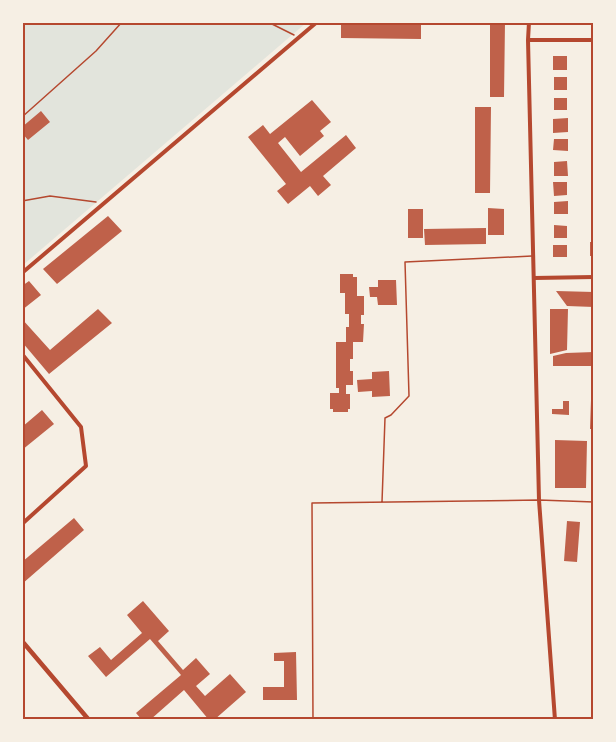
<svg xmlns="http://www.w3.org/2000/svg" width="616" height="742" font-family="Ubuntu,sans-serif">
<rect width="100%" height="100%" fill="#f6efe4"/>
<path fill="#e2e4dc" d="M 23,23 L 306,23 L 23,265 Z"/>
<path fill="#bf614a" d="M 341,22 L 421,23 L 421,39 L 341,38 Z
M 490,22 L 505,22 L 504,97 L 490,97 Z
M 553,56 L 567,56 L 567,70 L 553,70 Z
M 554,77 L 567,77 L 567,90 L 554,90 Z
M 554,98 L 567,98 L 567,110 L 554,110 Z
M 312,100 L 331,122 L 320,131 L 324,136 L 300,156 L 285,137 L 278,143 L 301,172 L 346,135 L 356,148 L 323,176 L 331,185 L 318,196 L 310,186 L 288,204 L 277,191 L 286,184 L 248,137 L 263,125 L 270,134 Z
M 475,107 L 491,107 L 490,193 L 475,193 Z
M 41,111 L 50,122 L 28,140 L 22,133 L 22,127 Z
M 568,118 L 568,132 L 553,133 L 553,119 Z
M 554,139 L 568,139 L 568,151 L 553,150 Z
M 567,161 L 568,176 L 554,176 L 554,162 Z
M 553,182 L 567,182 L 567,195 L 554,196 Z
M 568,201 L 568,214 L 554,214 L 554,202 Z
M 488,208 L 504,209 L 504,235 L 488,235 Z
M 408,209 L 423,209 L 423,238 L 408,238 Z
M 108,216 L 122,231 L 57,284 L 43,269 Z
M 554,225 L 567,226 L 567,238 L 554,238 Z
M 486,228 L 486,244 L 425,245 L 424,229 Z
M 590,242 L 594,242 L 594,256 L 590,256 Z
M 553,245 L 567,245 L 567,257 L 553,257 Z
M 340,274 L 353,274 L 353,277 L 357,277 L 357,296 L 364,296 L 364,315 L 361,315 L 361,324 L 364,324 L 363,342 L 353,342 L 353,359 L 350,359 L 350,371 L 353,371 L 353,385 L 346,385 L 346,394 L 350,394 L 350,409 L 348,409 L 348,412 L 333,412 L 333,409 L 330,409 L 330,393 L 339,393 L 339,388 L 336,388 L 336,342 L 346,342 L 346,327 L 349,327 L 349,314 L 345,314 L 345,293 L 340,293 Z
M 378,280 L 396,280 L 397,305 L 378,305 L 377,297 L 370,297 L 369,287 L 378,287 Z
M 29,281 L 41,295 L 22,310 L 22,286 Z
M 556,291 L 594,292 L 594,307 L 567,306 Z
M 98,309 L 112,323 L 49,374 L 22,342 L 22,319 L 50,350 Z
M 550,309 L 568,309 L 567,350 L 550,354 Z
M 594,352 L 594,366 L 553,366 L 553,356 L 566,353 Z
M 389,371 L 390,396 L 372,397 L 372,391 L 358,392 L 357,380 L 372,379 L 372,372 Z
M 591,400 L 594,400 L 594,429 L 590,429 Z
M 563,401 L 569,401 L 569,415 L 552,414 L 552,409 L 563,409 Z
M 42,410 L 54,424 L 22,450 L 22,427 Z
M 555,440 L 587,441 L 586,488 L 555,488 Z
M 74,518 L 84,530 L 22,584 L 22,562 Z
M 567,521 L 580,522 L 577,562 L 564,561 Z
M 143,601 L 169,631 L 158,641 L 183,670 L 196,658 L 210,674 L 196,686 L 205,696 L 230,674 L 246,692 L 214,720 L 209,720 L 184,690 L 150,720 L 142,720 L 136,713 L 181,675 L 150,639 L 106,677 L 88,656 L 100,647 L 111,660 L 142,633 L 127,615 Z
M 296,652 L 297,700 L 263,700 L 263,687 L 284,687 L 284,661 L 274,661 L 274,653 Z"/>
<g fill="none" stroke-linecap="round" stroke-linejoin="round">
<path stroke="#b5482f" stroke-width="1.5" d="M 268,22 L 294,35
M 22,117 L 96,51 L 122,22
M 22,201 L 50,196 L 96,202"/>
<path stroke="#b5482f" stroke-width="1.5" d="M 382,502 L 385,418 L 391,415 L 409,396 L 405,262 L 532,256
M 313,720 L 312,503 L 539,500 L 594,502"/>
<path stroke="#b5482f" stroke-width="4" d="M 529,22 L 528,40 L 539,500 L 555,720
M 528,40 L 594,40
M 22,273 L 317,22
M 534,278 L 594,277
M 22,354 L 81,427 L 86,466 L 22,524"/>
<path stroke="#b5482f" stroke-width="4.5" d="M 22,641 L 89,720"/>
</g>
<rect width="616" height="742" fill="none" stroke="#f6efe4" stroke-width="48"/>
<rect x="24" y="24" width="568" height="694" fill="none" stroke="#b5482f" stroke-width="2"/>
</svg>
